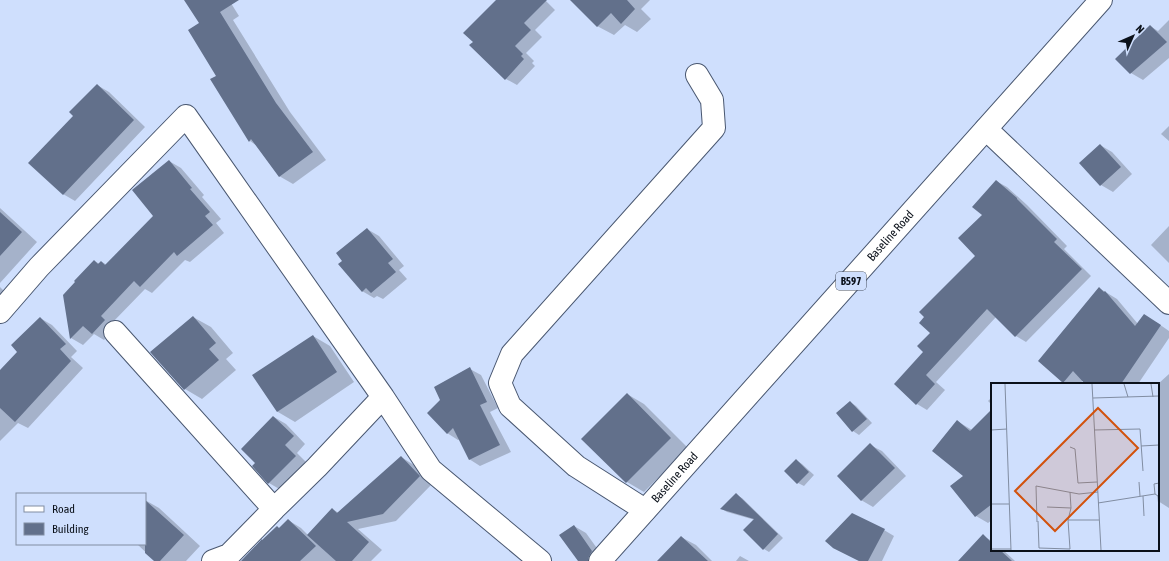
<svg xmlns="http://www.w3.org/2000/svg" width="1169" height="561" font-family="'Asap Condensed',sans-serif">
<rect width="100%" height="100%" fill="#cfdffd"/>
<path fill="#0003" d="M 186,0 L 229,0 L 239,16 L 233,20 L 290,112 L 326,160 L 293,184 L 279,176 L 257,146 L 250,141 L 212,80 L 217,76 L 200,23 Z
M 498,0 L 545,0 L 555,10 L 535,30 L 542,37 L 526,53 L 534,61 L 532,63 L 535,66 L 517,85 L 506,79 L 474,42 Z
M 572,0 L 650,0 L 641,9 L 651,19 L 637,32 L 625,25 L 614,35 L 597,26 Z
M 1169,20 L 1169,58 L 1143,80 L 1131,73 L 1117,59 L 1150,26 L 1158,31 Z
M 97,85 L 109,92 L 145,127 L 75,201 L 63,194 L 74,116 Z
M 1169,126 L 1169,141 L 1161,134 Z
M 1100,145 L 1112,152 L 1132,174 L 1113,192 L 1101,185 Z
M 169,161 L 181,168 L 204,195 L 202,197 L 221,219 L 216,223 L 224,233 L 190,262 L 185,260 L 152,293 L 145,289 L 112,323 L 116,327 L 104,340 L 94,334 L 83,345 L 71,338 L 64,295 L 94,261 L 100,264 L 102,262 L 107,265 L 155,216 Z
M 996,181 L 1007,187 L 1027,205 L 1067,246 L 1064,249 L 1091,276 L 1026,342 L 1016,336 L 996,317 L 936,382 L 945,390 L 927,410 L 917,404 L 925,352 L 931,333 L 977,256 L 984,215 Z
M 0,208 L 37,242 L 0,283 Z
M 1169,226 L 1169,263 L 1151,245 Z
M 367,229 L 379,236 L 404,266 L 399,270 L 407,279 L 383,299 L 377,296 L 374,298 L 362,291 L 344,261 Z
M 0,287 L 7,294 L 0,301 Z
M 1099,288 L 1117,299 L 1138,324 L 1156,322 L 1169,331 L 1169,338 L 1138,384 L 1086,384 L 1083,380 L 1080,384 L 1068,384 L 1064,382 Z
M 193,317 L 211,327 L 233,353 L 226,359 L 236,370 L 202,399 L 185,389 Z
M 40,318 L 52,325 L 77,351 L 71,357 L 83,368 L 28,428 L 18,423 L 0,441 L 0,371 L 19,352 Z
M 313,336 L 330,346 L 354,382 L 295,422 L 278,412 L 254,376 Z
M 470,369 L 481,375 L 498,408 L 490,412 L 511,452 L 480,466 L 469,459 L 460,439 L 458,440 L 447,433 Z
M 1169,374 L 1169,508 L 1158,501 L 1158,384 Z
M 627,394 L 644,404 L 688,448 L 644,492 L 627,482 Z
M 992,397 L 992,405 L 988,401 Z
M 850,402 L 856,406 L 872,423 L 859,435 L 853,431 L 837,413 Z
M 992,410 L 992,520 L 988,523 L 976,516 L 952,486 L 965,476 L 957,421 L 972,430 Z
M 274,417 L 286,424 L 305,444 L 297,453 L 307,463 L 281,490 L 269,483 L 253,466 L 256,463 Z
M 870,445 L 882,451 L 906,476 L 873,507 L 861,500 Z
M 401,457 L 414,465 L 432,484 L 396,521 L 358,529 L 382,550 L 371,561 L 242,561 L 288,520 L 301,528 L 308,535 L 332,509 L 339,513 Z
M 796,460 L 802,464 L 814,475 L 804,486 L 798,483 Z
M 736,495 L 742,498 L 783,538 L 769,552 L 764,549 L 755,520 L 727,512 L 722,509 Z
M 145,500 L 159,508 L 200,546 L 186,561 L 155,561 L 137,544 L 145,544 Z
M 574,526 L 586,533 L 604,558 L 602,561 L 579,561 Z
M 884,530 L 894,536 L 882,561 L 859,561 L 833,548 Z
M 983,536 L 992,541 L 992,550 L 1003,550 L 1015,561 L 969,561 Z
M 681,537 L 696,545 L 712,561 L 659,561 Z
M 740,556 L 749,561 L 736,561 Z"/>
<path fill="#62708b" d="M 184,0 L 239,0 L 220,12 L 276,103 L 313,152 L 279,177 L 251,139 L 249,142 L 210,79 L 216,76 L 188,30 L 199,23 Z
M 496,0 L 547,0 L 524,23 L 531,30 L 515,46 L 523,54 L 521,56 L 524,59 L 505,80 L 469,45 L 473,42 L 463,33 Z
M 570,0 L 627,0 L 635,9 L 621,24 L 611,13 L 597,27 Z
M 1150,25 L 1167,42 L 1130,74 L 1115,59 Z
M 97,84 L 134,120 L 63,195 L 28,163 L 73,116 L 69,112 Z
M 1100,144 L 1121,167 L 1100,186 L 1079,163 Z
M 169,160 L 192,188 L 190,189 L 210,212 L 205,216 L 213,225 L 177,256 L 174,252 L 140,287 L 134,281 L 101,316 L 105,320 L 92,334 L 83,326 L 70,339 L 63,295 L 75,282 L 74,281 L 94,260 L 98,264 L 101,261 L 105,265 L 153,216 L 132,190 Z
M 996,180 L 1017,198 L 1017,199 L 1057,239 L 1054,242 L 1082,269 L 1015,337 L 987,309 L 926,375 L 935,384 L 916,405 L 894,384 L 923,352 L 917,346 L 930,333 L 919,323 L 924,317 L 919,312 L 975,256 L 958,238 L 982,215 L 972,207 Z
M 0,212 L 22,232 L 0,256 Z
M 367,228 L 393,259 L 388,263 L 396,272 L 371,293 L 366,288 L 362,292 L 338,264 L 342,261 L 336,253 Z
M 1099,287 L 1104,292 L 1105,291 L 1135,326 L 1144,314 L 1161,325 L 1121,384 L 1085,384 L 1073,371 L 1063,383 L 1038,361 Z
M 193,316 L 216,343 L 209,349 L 219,360 L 184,390 L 150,352 Z
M 40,317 L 66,344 L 60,349 L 71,361 L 15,422 L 0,408 L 0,370 L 17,352 L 11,345 Z
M 313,335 L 337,372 L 277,412 L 252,375 Z
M 470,367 L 487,402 L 480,405 L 500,445 L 469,460 L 453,428 L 447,434 L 427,413 L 440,400 L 434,387 Z
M 627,393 L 671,438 L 626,483 L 581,439 Z
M 850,401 L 867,419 L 852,432 L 836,413 Z
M 992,409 L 992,504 L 975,517 L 950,486 L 963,476 L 932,451 L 957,420 L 970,431 Z
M 273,416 L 294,436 L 285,445 L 296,456 L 268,484 L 252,466 L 255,463 L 241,449 Z
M 870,443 L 895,468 L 861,501 L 837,476 Z
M 401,456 L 420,476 L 383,514 L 347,522 L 369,542 L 352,561 L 336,561 L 307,535 L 332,508 L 337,513 Z
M 796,459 L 809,472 L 797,484 L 784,471 Z
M 736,493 L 778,534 L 763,550 L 743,530 L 754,519 L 720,509 Z
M 145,500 L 184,535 L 160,561 L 154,561 L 145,553 Z
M 852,513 L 885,529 L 868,561 L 859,561 L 833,548 L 825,541 Z
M 288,519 L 316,546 L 300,561 L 241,561 L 262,539 L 262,540 L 277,526 L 279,528 Z
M 574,525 L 592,551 L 588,558 L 588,561 L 578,561 L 559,535 Z
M 983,534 L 992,543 L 992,550 L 1000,550 L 1012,561 L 958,561 Z
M 681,536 L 708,561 L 657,561 Z"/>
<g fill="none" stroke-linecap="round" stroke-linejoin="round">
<g stroke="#495770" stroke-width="24">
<path id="street" d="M 986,129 L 1169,303
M 0,312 L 39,267 L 186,116 L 383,397 L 431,470 L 540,561
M 115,332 L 274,509 L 317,467 L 383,397
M 645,510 L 576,466 L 510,406 L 500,383 L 512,354 L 714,128 L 712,100 L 697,75
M 213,561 L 229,555 L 274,509"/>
</g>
<g stroke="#495770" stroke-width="24">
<g id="primary">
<path id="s1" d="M 600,561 L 1101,0"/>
</g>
</g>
<use href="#street" stroke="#fff" stroke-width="22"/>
<use href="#primary" stroke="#fff" stroke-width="22"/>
</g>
<g text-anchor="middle" stroke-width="4" stroke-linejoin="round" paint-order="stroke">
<rect fill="#cfdffd" stroke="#464f5e" stroke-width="1" x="836" y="272" width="30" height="18" rx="3"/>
<g font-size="11" font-weight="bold" fill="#0b111a">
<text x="851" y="285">B597</text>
</g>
<g font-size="12" fill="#0b111a" stroke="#cfdffd">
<text dy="4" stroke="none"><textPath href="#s1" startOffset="436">Baseline Road</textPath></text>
<text dy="4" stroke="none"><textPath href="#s1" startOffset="112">Baseline Road</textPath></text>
</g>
</g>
<g transform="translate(991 383)">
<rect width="168" height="168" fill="#cfdffd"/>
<path fill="none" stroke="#818da2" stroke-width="1" d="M 14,1 L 20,167M 101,1 L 110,167M 133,1 L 137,14M 160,1 L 162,14M 102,15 L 168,13M 0,47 L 16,46M 103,47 L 149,46 L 152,88M 150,63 L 168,62M 79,64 L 84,66 L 87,100 L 106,99M 148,99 L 149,113M 164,111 L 163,101 L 168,100M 152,113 L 153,133M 107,120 L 164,111 L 167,113 L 168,126M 0,121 L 18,121M 56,124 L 80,125 L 79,109M 77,137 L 80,125M 47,138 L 48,165 L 79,166 L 77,137 L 108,137M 46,139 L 45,103 L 88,111 L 107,109M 0,166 L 20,166"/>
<path fill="#d2520d" fill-opacity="0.15" stroke="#d2520d" stroke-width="2" d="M 107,25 L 147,65 L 64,148 L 24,108 Z"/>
<rect width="168" height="168" fill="none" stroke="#0b111a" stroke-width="2"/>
</g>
<rect x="16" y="493" width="130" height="52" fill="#cfdffd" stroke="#818da2"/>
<rect x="24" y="506" width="20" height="6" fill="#ffffff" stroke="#818da2"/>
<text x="52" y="513" font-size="12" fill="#0b111a">Road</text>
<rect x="24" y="523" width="20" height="12" fill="#62708b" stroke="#818da2"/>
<text x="52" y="533" font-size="12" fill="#0b111a">Building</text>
<g transform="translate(1133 36) rotate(45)" stroke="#cfdffd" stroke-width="3" paint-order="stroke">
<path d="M0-3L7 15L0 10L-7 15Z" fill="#0b111a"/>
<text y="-6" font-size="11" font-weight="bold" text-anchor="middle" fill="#0b111a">N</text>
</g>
</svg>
